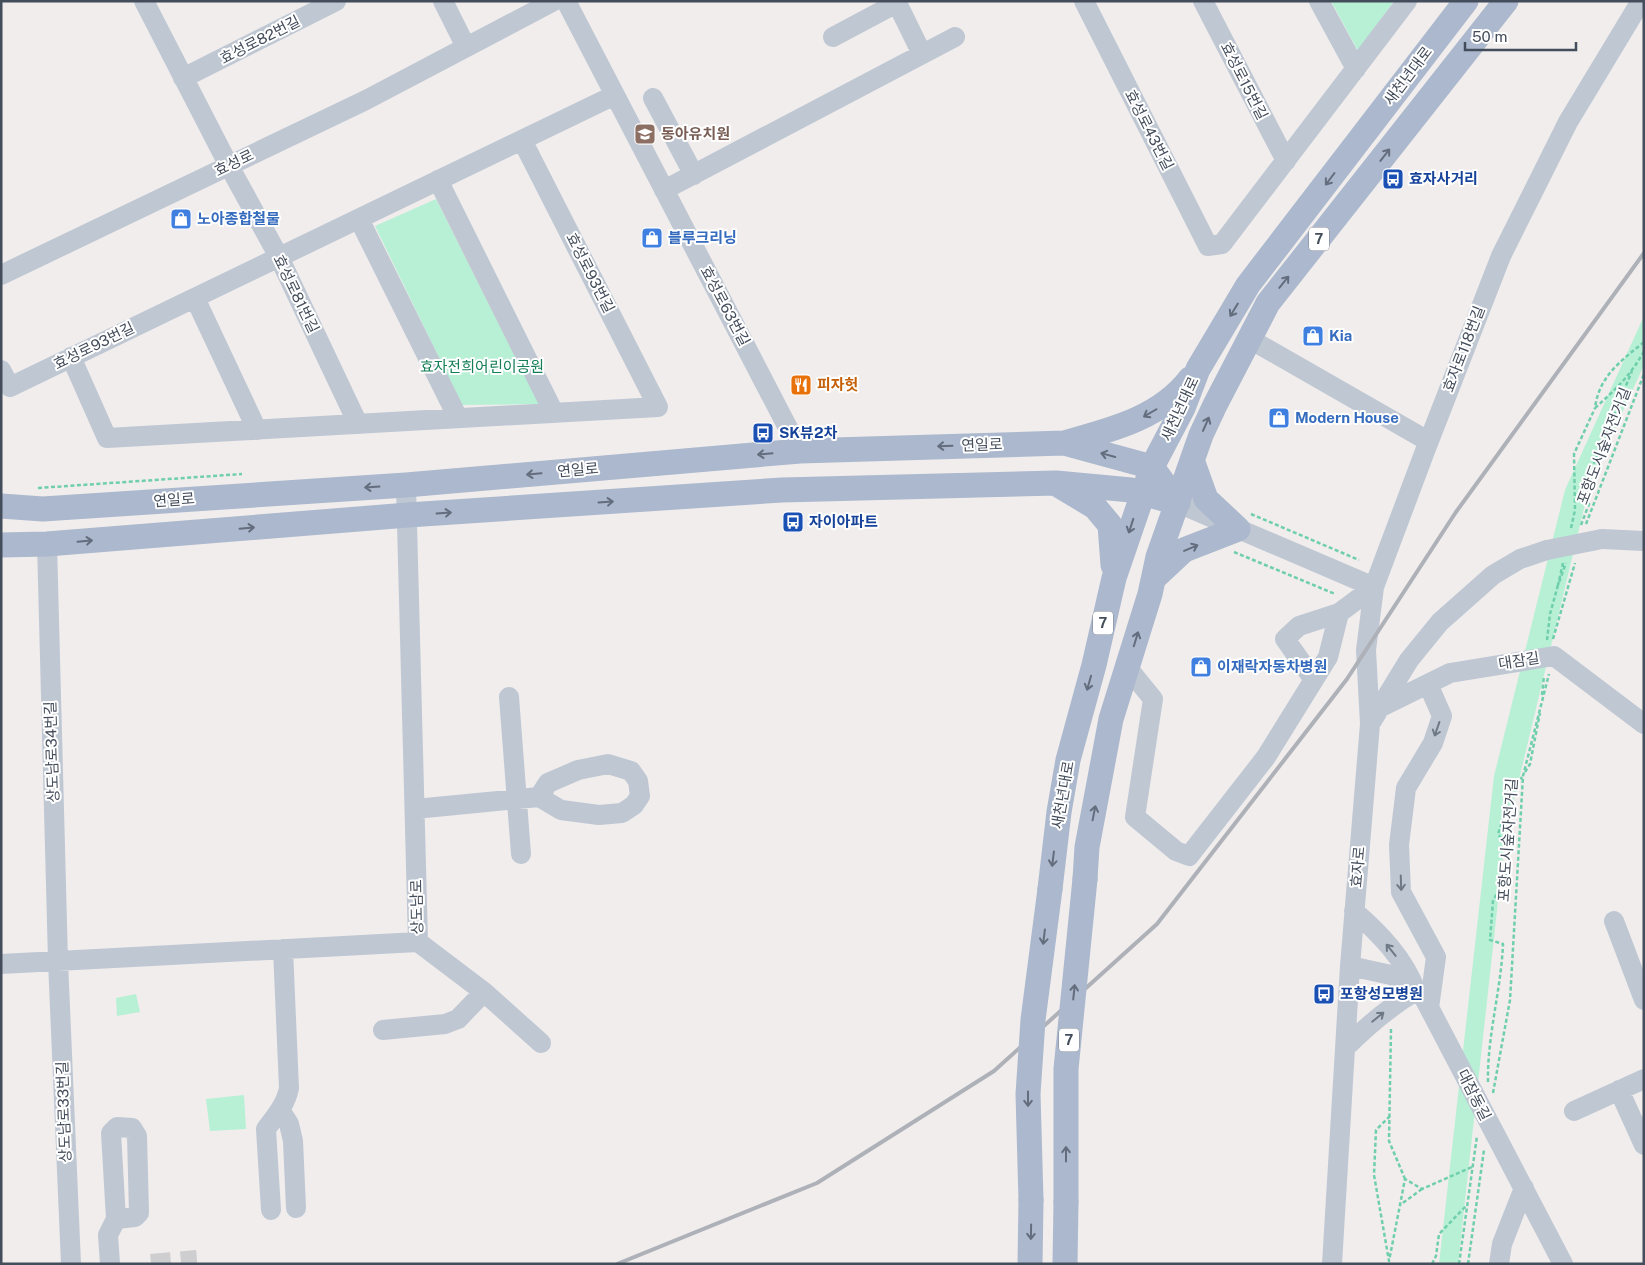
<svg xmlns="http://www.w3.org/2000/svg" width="1645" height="1265" font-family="'Public Sans','Noto Sans KR',sans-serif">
<rect width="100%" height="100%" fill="#f0edec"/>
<path fill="#b8f0d5" d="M 1331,1 L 1394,1 L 1358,51 Z
M 436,199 L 539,404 L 462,405 L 375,226 Z
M 1644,316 L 1644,365 L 1590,483 L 1505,838 L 1458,1264 L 1439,1264 L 1494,776 L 1565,490 Z
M 136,994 L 140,1012 L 117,1016 L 116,998 Z
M 244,1095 L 246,1129 L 210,1131 L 206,1099 Z"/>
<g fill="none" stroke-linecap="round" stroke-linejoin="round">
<path stroke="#cecdcf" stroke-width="20" stroke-dasharray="20 10" stroke-linecap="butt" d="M 151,1264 L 197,1260"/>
<path stroke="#6fcfac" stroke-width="2.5" stroke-dasharray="4 2.5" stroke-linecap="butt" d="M 1644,342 C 1621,361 1599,376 1595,408 C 1615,390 1632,374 1644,351
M 38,488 L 242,474
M 1251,514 L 1359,560
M 1586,524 L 1644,374
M 1581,525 L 1589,504 L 1585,485 L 1632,371
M 1571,528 L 1575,510 L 1574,454 L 1595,408
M 1234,552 L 1335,594
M 1563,563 L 1558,585 L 1566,563
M 1553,639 L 1575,563
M 1547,640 L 1550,614 L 1558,585
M 1542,695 L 1544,676
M 1525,772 L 1530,764 L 1540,713
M 1391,1029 L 1389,1141 L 1405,1179
M 1488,1082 C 1487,1036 1501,991 1503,944 L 1490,940 L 1493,901 L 1507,874 L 1509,850 L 1498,834 L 1512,794 L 1522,777
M 1493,1093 L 1510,1000 L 1523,776 L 1549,674
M 1390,1116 L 1376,1130 L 1374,1175 L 1389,1261 L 1400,1205
M 1422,1189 L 1400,1205 L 1405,1179 L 1422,1189 L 1472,1167
M 1432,1264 L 1436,1256 L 1439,1234 L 1466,1206
M 1459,1264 L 1477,1136
M 1468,1264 L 1484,1150"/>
<path stroke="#bfc7d3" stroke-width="20" d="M 144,1 L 229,166 L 279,257 L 358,424
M 443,1 L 466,47
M 566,1 L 800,451
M 1084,1 L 1208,246 L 1222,244 L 1407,1
M 1203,1 L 1286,161
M 1319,1 L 1356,69
M 897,3 L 922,54
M 833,37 L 897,3 L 896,1
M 183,78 L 336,1
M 653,98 L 694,175
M 438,180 L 554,413
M 664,190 L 955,37
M 359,219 L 458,418
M 1,275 L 366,100 L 554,1
M 195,298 L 257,430
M 1248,338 L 1428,441
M 71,357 L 107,438 L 658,407 L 522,140
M 1,370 L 10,387 L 615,95
M 406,485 L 418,942
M 1178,503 L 1374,587
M 1602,539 L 1644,541
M 47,544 L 58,961 L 71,1264
M 1127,667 L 1153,699 L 1135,817 L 1176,851 L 1189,856 L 1266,757 L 1328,657 L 1339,613 L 1374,587
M 1314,680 L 1285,639 L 1299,626 L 1339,613
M 1428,684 L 1442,716 L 1433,743 L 1406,788 L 1399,845 L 1401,892 L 1436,957 L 1429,1008
M 509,697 L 521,854
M 1379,708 L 1450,673 L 1554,656 L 1644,724
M 1370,724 L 1366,650 L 1374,587 L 1425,451 L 1501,256 L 1568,122 L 1641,1
M 415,809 L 539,797 L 548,783 L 578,770 L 608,764 L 631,771 L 638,781 L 640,796 L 634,805 L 622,813 L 599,815 L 561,810 L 539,797
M 1354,911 C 1380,934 1404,958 1416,991
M 1614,921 L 1644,1000
M 418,942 L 484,992 L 541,1043
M 1,964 L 418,942
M 1350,966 L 1391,975 L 1423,996 L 1563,1264
M 383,1030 L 445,1024 L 458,1019 L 484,992
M 1345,1048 C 1367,1026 1389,1007 1416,991
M 1619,1090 L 1644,1145
M 280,1110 L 289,1124 L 293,1141 L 296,1208
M 1574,1111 L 1644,1079
M 271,1210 L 266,1129 C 276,1116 286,1104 289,1088 L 283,949
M 110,1264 L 108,1235 L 116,1219 L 111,1133 L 117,1127 L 132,1128 L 137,1136 L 139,1213 L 135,1217 L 116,1219
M 1332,1264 L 1350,966 L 1370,724 L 1409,660 L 1440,622 L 1493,575 L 1520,559 L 1547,550
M 1499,1264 L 1502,1244 L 1524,1188"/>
<path stroke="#abb8cd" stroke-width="25" d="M 1064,443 C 1110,430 1159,419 1190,379
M 1060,486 L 1095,507 L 1110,525 L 1113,565
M 1,506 L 43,509 L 406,485 L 800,451 L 1064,443 L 1152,467 L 1178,503
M 1,545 L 47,544 L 408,515 L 782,490 L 1056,483 L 1131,490 L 1178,503
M 1154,578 L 1184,550 L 1238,529 L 1206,499 L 1192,460
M 1085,879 L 1087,847 L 1111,719 L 1150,594 L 1158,557 L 1201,435 L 1215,405 L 1268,303 L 1506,1
M 1050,889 L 1059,812 L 1068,760 L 1094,665 L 1114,578 L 1152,467 L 1183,408 L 1198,369 L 1248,285 L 1466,1
M 1030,1264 L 1031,1200
M 1065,1264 L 1066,1202"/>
<path stroke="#aeb1b8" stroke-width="4" d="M 617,1264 L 817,1183 L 994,1071 L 1157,924 L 1347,679 L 1456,512 L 1644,253"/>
<path stroke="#bfc7d3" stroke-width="20" d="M 1547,550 L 1602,539"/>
<path stroke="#abb8cd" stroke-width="25" d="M 1031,1200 L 1028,1094 L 1033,1020 L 1050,889
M 1066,1202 L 1066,1069 L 1085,879"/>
</g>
<defs><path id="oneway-shaft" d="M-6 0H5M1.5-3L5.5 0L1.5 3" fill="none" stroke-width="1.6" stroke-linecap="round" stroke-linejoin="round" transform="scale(1.25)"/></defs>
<g stroke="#636d7d">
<use href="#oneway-shaft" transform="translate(1385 155) rotate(-52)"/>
<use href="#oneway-shaft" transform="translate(1330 179) rotate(127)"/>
<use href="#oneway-shaft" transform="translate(1284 282) rotate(-51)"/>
<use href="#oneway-shaft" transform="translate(1234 310) rotate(121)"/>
<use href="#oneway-shaft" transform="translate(1150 413) rotate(150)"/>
<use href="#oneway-shaft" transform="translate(1206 424) rotate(-66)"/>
<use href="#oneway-shaft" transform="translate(945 446) rotate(178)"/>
<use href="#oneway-shaft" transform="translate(765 454) rotate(175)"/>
<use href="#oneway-shaft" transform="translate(1108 455) rotate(-165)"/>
<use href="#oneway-shaft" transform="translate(534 474) rotate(175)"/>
<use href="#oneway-shaft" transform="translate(372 487) rotate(176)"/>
<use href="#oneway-shaft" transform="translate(606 502) rotate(-4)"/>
<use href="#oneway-shaft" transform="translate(444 513) rotate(-4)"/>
<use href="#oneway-shaft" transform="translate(1131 526) rotate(108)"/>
<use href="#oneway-shaft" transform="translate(247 528) rotate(-5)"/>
<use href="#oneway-shaft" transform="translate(85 541) rotate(-5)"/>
<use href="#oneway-shaft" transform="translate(1191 548) rotate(-23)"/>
<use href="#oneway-shaft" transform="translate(1136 639) rotate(-73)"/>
<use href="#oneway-shaft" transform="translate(1089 683) rotate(106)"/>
<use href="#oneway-shaft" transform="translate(1094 813) rotate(-79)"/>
<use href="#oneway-shaft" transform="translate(1053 859) rotate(97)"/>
<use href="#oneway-shaft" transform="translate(1044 937) rotate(97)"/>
<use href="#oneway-shaft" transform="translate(1074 992) rotate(-84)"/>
<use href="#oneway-shaft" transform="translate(1028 1099) rotate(90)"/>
<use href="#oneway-shaft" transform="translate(1066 1154) rotate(-90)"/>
<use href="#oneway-shaft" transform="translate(1031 1232) rotate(91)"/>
</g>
<g stroke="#6f7885">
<use href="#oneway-shaft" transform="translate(1437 729) rotate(109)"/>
<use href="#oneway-shaft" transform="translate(1401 883) rotate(88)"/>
<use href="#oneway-shaft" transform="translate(1391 950) rotate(-129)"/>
<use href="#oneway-shaft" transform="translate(1378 1017) rotate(-39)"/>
</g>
<defs>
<g id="school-square" transform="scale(1.125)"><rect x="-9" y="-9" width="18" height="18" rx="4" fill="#8d6e63" stroke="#fff"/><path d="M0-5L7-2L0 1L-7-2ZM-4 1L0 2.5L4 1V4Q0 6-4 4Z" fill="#fff"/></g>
<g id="bus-square" transform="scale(1.125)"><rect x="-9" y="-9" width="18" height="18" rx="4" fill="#1a4fb4" stroke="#fff"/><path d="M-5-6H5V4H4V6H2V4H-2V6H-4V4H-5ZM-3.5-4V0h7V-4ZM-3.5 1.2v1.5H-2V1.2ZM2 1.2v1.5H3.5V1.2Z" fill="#fff"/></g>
<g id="shop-square" transform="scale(1.125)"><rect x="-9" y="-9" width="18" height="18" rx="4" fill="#3f7fe0" stroke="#fff"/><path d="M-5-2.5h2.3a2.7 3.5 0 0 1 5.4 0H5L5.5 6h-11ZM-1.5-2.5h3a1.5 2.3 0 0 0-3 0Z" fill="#fff"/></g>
<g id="restaurant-square" transform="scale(1.125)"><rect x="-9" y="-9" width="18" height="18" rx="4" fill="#e8710a" stroke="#fff"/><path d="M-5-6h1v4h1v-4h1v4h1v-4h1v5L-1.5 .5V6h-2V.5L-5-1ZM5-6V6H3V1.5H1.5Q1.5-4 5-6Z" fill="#fff"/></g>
</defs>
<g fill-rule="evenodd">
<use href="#school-square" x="645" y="134"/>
<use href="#bus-square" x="1393" y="179"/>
<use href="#shop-square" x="181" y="219"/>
<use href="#shop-square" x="652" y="238"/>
<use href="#shop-square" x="1313" y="336"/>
<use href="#restaurant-square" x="801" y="385"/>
<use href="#shop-square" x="1279" y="418"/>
<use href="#bus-square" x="763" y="433"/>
<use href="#bus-square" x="793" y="522"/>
<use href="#shop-square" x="1201" y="667"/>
<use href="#bus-square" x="1324" y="994"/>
</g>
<g text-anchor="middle" stroke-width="4" stroke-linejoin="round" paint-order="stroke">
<g fill="#fff" stroke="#7c828c" stroke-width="1">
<rect x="1309" y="227.5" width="20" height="23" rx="4"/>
<rect x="1093" y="611.5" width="20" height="23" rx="4"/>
<rect x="1059" y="1028.5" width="20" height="23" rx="4"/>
</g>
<g font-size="14" font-weight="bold" fill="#444d5b">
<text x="1319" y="244">7</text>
<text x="1103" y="628">7</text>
<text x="1069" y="1045">7</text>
</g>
<g font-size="15" fill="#444d5b" stroke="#fff">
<text transform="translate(260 40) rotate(-27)" y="5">효성로82번길</text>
<text transform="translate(1408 76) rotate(-53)" y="5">새천년대로</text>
<text transform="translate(1244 81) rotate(63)" y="5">효성로15번길</text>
<text transform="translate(1149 130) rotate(63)" y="5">효성로43번길</text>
<text transform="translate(234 163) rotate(-26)" y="5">효성로</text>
<text transform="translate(590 273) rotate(63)" y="5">효성로93번길</text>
<text transform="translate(296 294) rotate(64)" y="5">효성로81번길</text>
<text transform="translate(725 306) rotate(62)" y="5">효성로63번길</text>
<text transform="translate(94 346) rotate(-26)" y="5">효성로93번길</text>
<text transform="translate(1464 349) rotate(-69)" y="5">효자로118번길</text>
<text transform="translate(1180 409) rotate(-65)" y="5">새천년대로</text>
<text transform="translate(982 445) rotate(-2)" y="5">연일로</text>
<text transform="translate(1604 446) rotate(-69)" y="5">포항도시숲자전거길</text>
<text transform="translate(578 470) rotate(-5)" y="5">연일로</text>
<text transform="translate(174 500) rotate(-4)" y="5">연일로</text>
<text transform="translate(1519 661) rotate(-9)" y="5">대잠길</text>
<text transform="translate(52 752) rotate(-92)" y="5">상도남로34번길</text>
<text transform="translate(1063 795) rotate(-80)" y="5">새천년대로</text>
<text transform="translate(1508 840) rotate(-86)" y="5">포항도시숲자전거길</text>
<text transform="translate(1358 867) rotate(-85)" y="5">효자로</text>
<text transform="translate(417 907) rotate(-91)" y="5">상도남로</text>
<text transform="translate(1474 1095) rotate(63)" y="5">대잠동길</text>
<text transform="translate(64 1112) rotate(-92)" y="5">상도남로33번길</text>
</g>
<g font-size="15" font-weight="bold" fill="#785e54" stroke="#fff" text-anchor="start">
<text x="661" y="139">동아유치원</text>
</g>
<g font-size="15" font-weight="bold" fill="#164399" stroke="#fff" text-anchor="start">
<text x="1409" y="184">효자사거리</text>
<text x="779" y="438">SK뷰2차</text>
<text x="809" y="527">자이아파트</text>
<text x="1340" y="999">포항성모병원</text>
</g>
<g font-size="15" font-weight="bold" fill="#366cbe" stroke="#fff" text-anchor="start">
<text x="197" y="224">노아종합철물</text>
<text x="668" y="243">블루크리닝</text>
<text x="1329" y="341">Kia</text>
<text x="1295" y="423">Modern House</text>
<text x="1217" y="672">이재락자동차병원</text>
</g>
<g font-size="15" fill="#137e57" stroke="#fff">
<text x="482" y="372">효자전희어린이공원</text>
</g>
<g font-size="15" font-weight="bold" fill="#c56008" stroke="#fff" text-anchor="start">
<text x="817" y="390">피자헛</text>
</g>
</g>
<rect width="1645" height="1265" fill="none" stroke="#444d5b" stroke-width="5"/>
<path d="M1465 42v8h111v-8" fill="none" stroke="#444d5b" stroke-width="2.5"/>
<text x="1472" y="42" font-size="15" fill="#444d5b" stroke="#ffffff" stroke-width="4" paint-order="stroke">50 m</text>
</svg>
